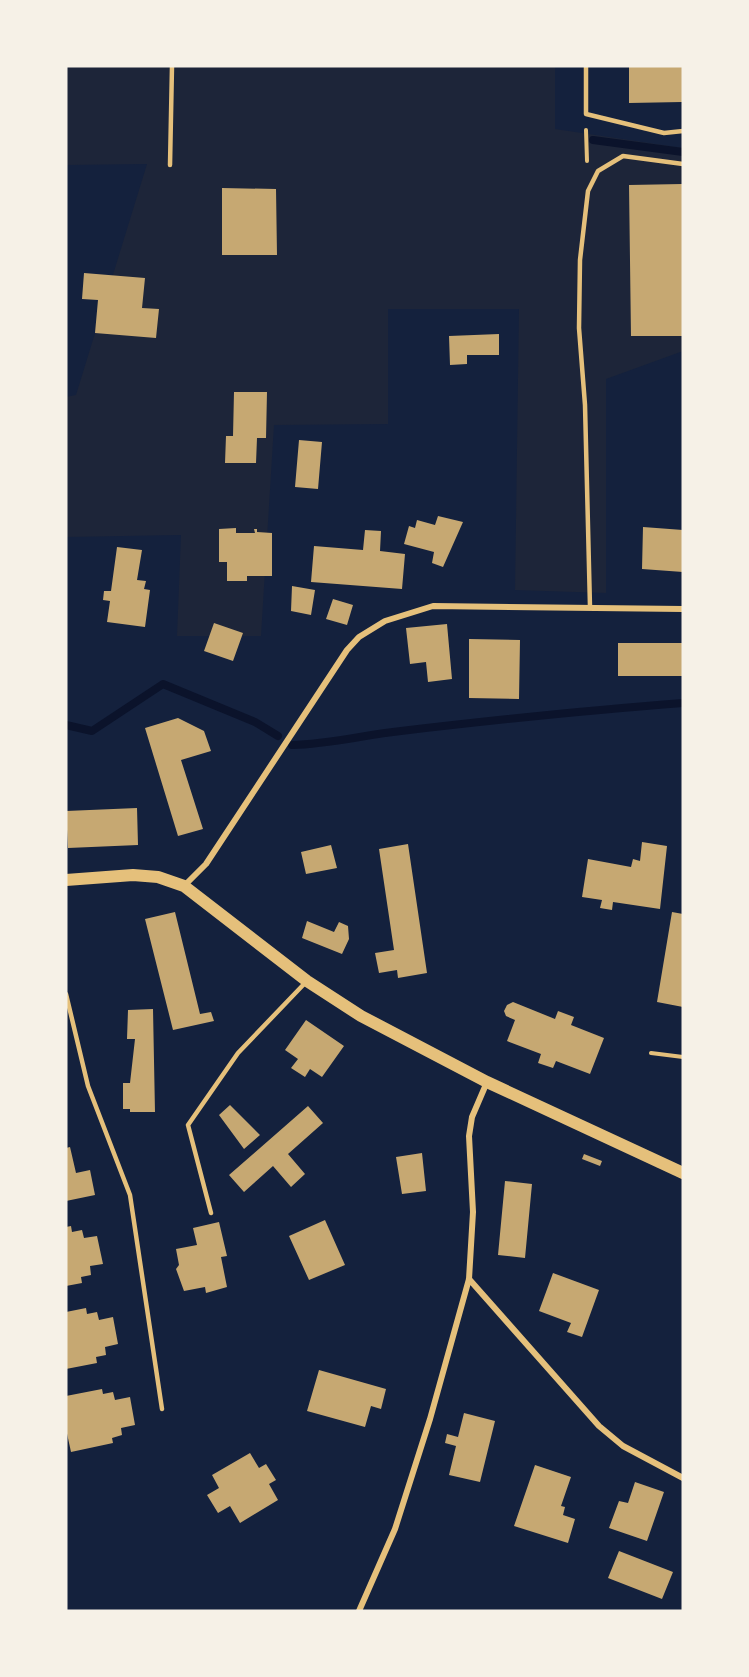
<svg xmlns="http://www.w3.org/2000/svg" width="749" height="1677" font-family="'DM Sans',sans-serif">
<rect width="100%" height="100%" fill="#14213d"/>
<path fill="#1d2539" d="M 66,66 L 555,66 L 555,129 L 683,148 L 683,351 L 606,379 L 606,593 L 515,590 L 519,309 L 388,309 L 388,424 L 274,425 L 261,636 L 177,636 L 181,535 L 66,537 L 66,397 L 76,395 L 147,164 L 66,165 Z"/>
<g fill="none" stroke-linecap="round" stroke-linejoin="round">
<path stroke="#0b132b" stroke-width="8" d="M 593,140 L 683,152
M 66,725 L 92,731 L 163,684 L 255,722 L 278,736
M 292,745 C 329,744 364,735 401,731 C 495,720 589,710 683,703"/>
</g>
<path fill="#c6a872" d="M 629,66 L 682,66 L 682,102 L 629,103 Z
M 682,184 L 683,336 L 631,336 L 629,185 Z
M 222,188 L 276,189 L 277,255 L 222,255 Z
M 84,273 L 145,278 L 142,308 L 159,309 L 156,338 L 95,333 L 98,300 L 82,299 Z
M 499,334 L 499,355 L 467,355 L 467,364 L 450,365 L 449,336 Z
M 234,392 L 267,392 L 266,438 L 257,438 L 256,463 L 225,463 L 226,436 L 233,436 Z
M 299,440 L 322,442 L 318,489 L 295,487 Z
M 438,516 L 463,522 L 443,567 L 432,563 L 434,552 L 404,544 L 409,526 L 415,528 L 417,520 L 435,525 Z
M 643,527 L 683,530 L 683,572 L 642,569 Z
M 236,528 L 236,533 L 255,533 L 254,529 L 257,529 L 257,532 L 272,533 L 272,576 L 247,576 L 247,581 L 227,581 L 227,562 L 219,562 L 219,529 Z
M 365,530 L 381,531 L 380,551 L 405,554 L 402,589 L 311,582 L 314,546 L 363,550 Z
M 117,547 L 142,550 L 137,580 L 146,581 L 144,589 L 150,590 L 145,627 L 107,622 L 110,601 L 103,600 L 104,591 L 111,591 Z
M 292,586 L 315,590 L 311,615 L 291,611 Z
M 333,599 L 353,605 L 347,625 L 326,619 Z
M 214,623 L 243,633 L 233,661 L 204,651 Z
M 447,624 L 452,679 L 428,682 L 426,662 L 410,664 L 406,628 Z
M 469,639 L 520,640 L 519,699 L 469,698 Z
M 618,643 L 683,643 L 683,676 L 618,676 Z
M 178,718 L 204,731 L 211,751 L 181,760 L 203,829 L 178,836 L 145,728 Z
M 137,808 L 138,845 L 68,848 L 66,811 Z
M 642,842 L 667,846 L 660,909 L 613,902 L 612,910 L 600,908 L 602,900 L 582,897 L 588,859 L 631,867 L 633,859 L 640,861 Z
M 408,844 L 427,973 L 398,978 L 397,970 L 379,973 L 375,953 L 394,950 L 379,849 Z
M 331,845 L 337,868 L 306,874 L 301,852 Z
M 175,912 L 200,1014 L 211,1012 L 214,1021 L 173,1030 L 145,919 Z
M 672,912 L 683,914 L 683,1007 L 657,1002 Z
M 307,921 L 334,932 L 339,922 L 348,926 L 349,939 L 342,954 L 302,938 Z
M 513,1002 L 555,1019 L 558,1011 L 574,1017 L 571,1025 L 604,1038 L 590,1074 L 556,1061 L 553,1068 L 538,1063 L 541,1054 L 507,1041 L 515,1020 L 506,1016 L 504,1011 L 507,1005 Z
M 153,1009 L 155,1112 L 130,1112 L 130,1109 L 123,1109 L 123,1083 L 130,1083 L 135,1039 L 127,1039 L 128,1010 Z
M 306,1020 L 344,1046 L 322,1077 L 310,1069 L 305,1077 L 291,1068 L 298,1059 L 285,1050 Z
M 230,1105 L 260,1135 L 244,1149 L 219,1115 Z
M 308,1106 L 323,1123 L 288,1154 L 305,1174 L 291,1187 L 273,1166 L 244,1192 L 229,1175 Z
M 70,1147 L 76,1173 L 90,1170 L 95,1195 L 66,1201 L 66,1148 Z
M 422,1153 L 426,1191 L 402,1194 L 396,1157 Z
M 584,1154 L 602,1161 L 600,1166 L 582,1159 Z
M 505,1181 L 532,1184 L 525,1258 L 498,1255 Z
M 325,1220 L 345,1265 L 309,1280 L 289,1236 Z
M 219,1222 L 227,1256 L 221,1257 L 227,1287 L 206,1293 L 205,1287 L 184,1291 L 176,1269 L 179,1265 L 176,1249 L 197,1245 L 193,1228 Z
M 71,1226 L 72,1232 L 82,1230 L 84,1238 L 97,1236 L 103,1264 L 90,1266 L 91,1275 L 81,1277 L 82,1283 L 66,1286 L 66,1227 Z
M 553,1273 L 599,1290 L 582,1337 L 567,1332 L 571,1323 L 539,1311 Z
M 86,1308 L 87,1314 L 97,1312 L 99,1320 L 113,1317 L 118,1344 L 105,1347 L 106,1355 L 96,1357 L 97,1363 L 66,1369 L 66,1312 Z
M 319,1370 L 386,1389 L 381,1409 L 371,1406 L 365,1427 L 307,1411 Z
M 102,1389 L 103,1394 L 113,1392 L 115,1400 L 130,1397 L 135,1425 L 121,1428 L 122,1435 L 112,1438 L 113,1443 L 71,1452 L 66,1429 L 66,1396 Z
M 464,1413 L 495,1421 L 480,1482 L 449,1475 L 456,1446 L 445,1443 L 447,1434 L 458,1437 Z
M 250,1453 L 259,1468 L 266,1464 L 276,1480 L 269,1484 L 278,1500 L 240,1523 L 230,1506 L 218,1513 L 207,1495 L 219,1488 L 212,1475 Z
M 535,1465 L 571,1477 L 561,1506 L 565,1507 L 563,1515 L 575,1519 L 568,1543 L 514,1526 Z
M 635,1482 L 664,1492 L 647,1541 L 609,1528 L 619,1501 L 628,1503 Z
M 619,1551 L 673,1572 L 662,1599 L 608,1578 Z"/>
<g fill="none" stroke-linecap="round" stroke-linejoin="round">
<path stroke="#e5c07b" stroke-width="4" d="M 586,130 L 587,161
M 651,1053 L 683,1057"/>
<path stroke="#e5c07b" stroke-width="4.5" d="M 586,66 L 586,114 L 664,133 L 683,131
M 170,165 L 172,66
M 590,607 L 585,405 L 579,328 L 580,260 L 588,191 L 598,171 L 623,156 L 683,164
M 66,994 L 88,1086 L 130,1195 L 162,1409
M 211,1213 L 188,1125 L 238,1053 L 305,983"/>
<path stroke="#e5c07b" stroke-width="6" d="M 184,886 L 206,864 L 347,650 L 359,637 L 385,621 L 433,606 L 683,609
M 469,1279 L 599,1426 L 623,1446 L 683,1478
M 359,1611 L 395,1529 L 430,1419 L 469,1279 L 473,1212 L 469,1136 L 472,1117 L 487,1082"/>
<path stroke="#e5c07b" stroke-width="12" d="M 66,880 L 133,875 L 158,877 L 184,886 L 307,981 L 361,1016 L 487,1082 L 683,1173"/>
</g>
<rect width="749" height="1677" fill="none" stroke="#f6f1e7" stroke-width="135"/>
</svg>
